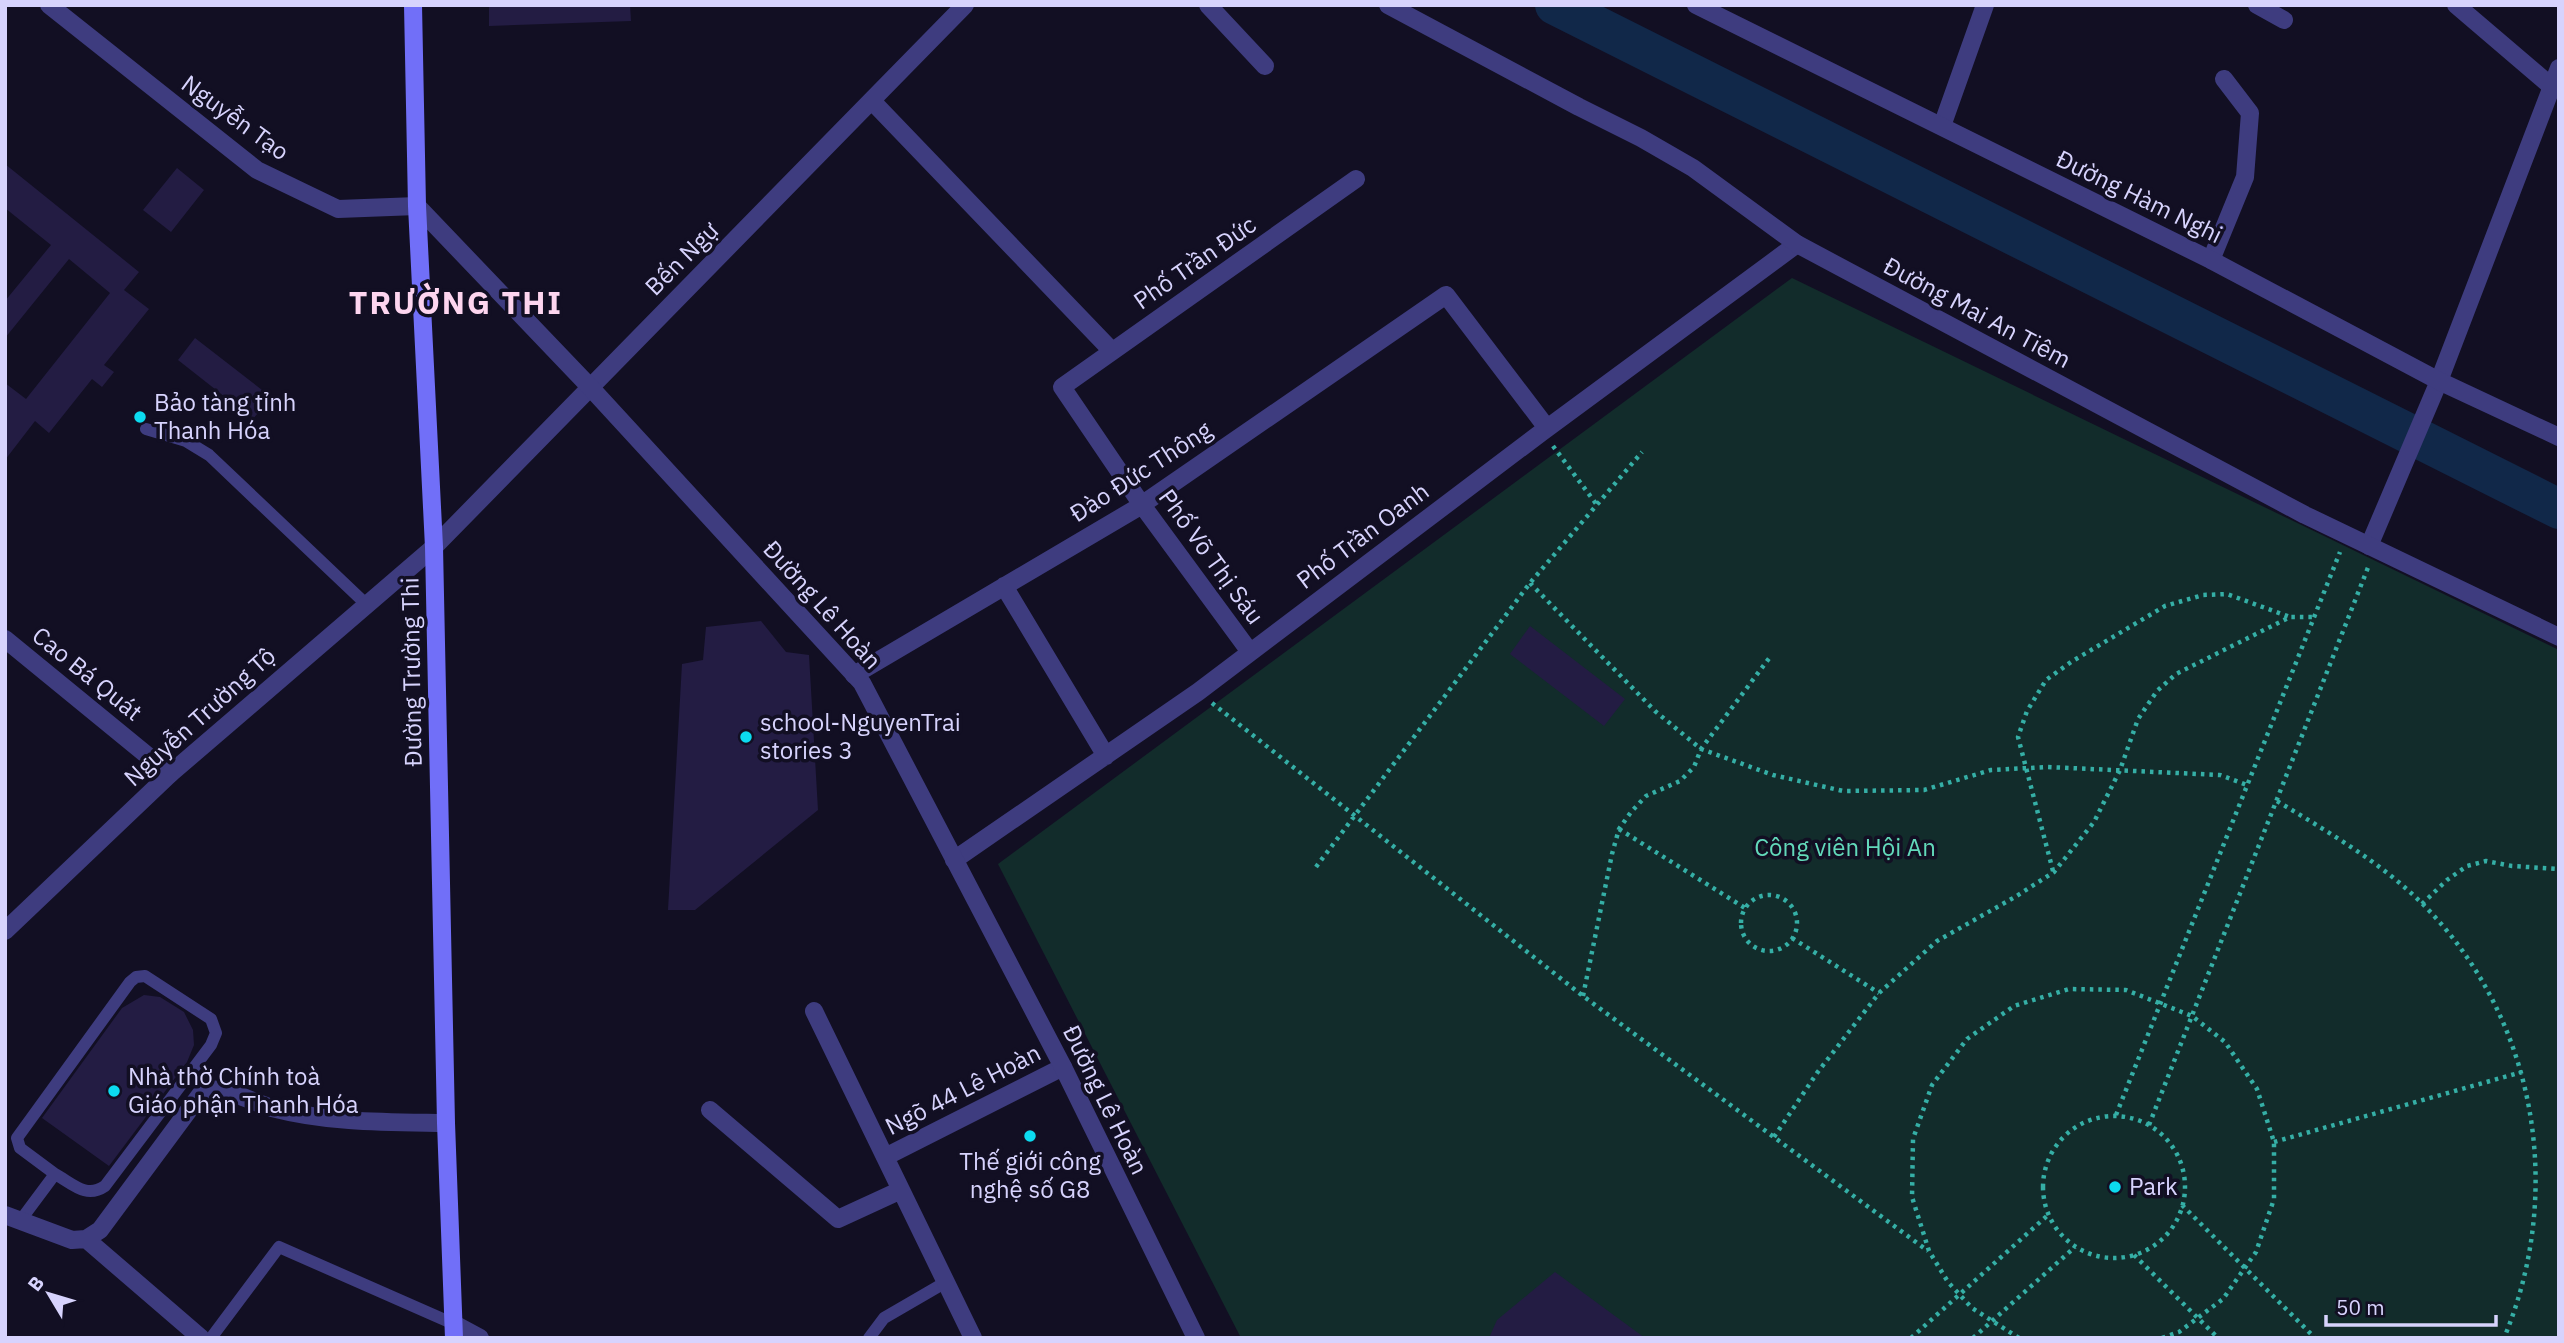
<svg xmlns="http://www.w3.org/2000/svg" width="2564" height="1343" font-family="'IBM Plex Sans',sans-serif">
<rect width="100%" height="100%" fill="#120f23"/>
<path fill="#122c2b" d="M 1792,278 L 2559,650 L 2559,1338 L 1241,1338 L 998,864 Z"/>
<g fill="none" stroke-linecap="round" stroke-linejoin="round">
<path stroke="#112849" stroke-width="40" d="M 1555,5 L 2559,509"/>
</g>
<path fill="#231c43" d="M 489,5 L 630,5 L 631,21 L 489,26 Z
M 5,164 L 139,272 L 124,290 L 149,309 L 104,365 L 114,372 L 102,387 L 92,379 L 49,433 L 35,421 L 5,460 L 5,383 L 26,399 L 110,293 L 69,259 L 5,338 L 5,301 L 51,245 L 5,208 Z
M 177,168 L 204,190 L 171,232 L 143,210 Z
M 195,338 L 271,397 L 253,419 L 178,360 Z
M 761,621 L 786,652 L 809,655 L 818,810 L 695,910 L 668,910 L 682,664 L 703,660 L 706,627 Z
M 1530,626 L 1625,699 L 1604,726 L 1510,654 Z
M 144,995 L 160,997 L 184,1012 L 193,1030 L 194,1045 L 187,1062 L 109,1166 L 42,1118 L 122,1008 Z
M 1555,1272 L 1645,1338 L 1489,1338 L 1497,1320 Z"/>
<g fill="none" stroke-linecap="round" stroke-linejoin="round">
<path stroke="#35afa6" stroke-width="4.5" stroke-dasharray="3.5 5" stroke-linecap="butt" d="M 1553,446 L 1597,505
M 1530,583 L 1655,711 L 1701,749 L 1773,775 L 1843,791 L 1924,790 L 1991,770 L 2048,767 L 2220,775 L 2247,785
M 1212,703 L 1583,996 L 1928,1251
M 2277,801 C 2333,835 2391,868 2435,917 C 2539,1031 2563,1197 2504,1338
M 1619,829 L 1745,908
M 1316,867 L 1530,583 L 1642,452
M 2053,871 L 2018,737 L 2027,711 L 2046,680 L 2071,662 L 2165,606 L 2203,595 L 2227,594 L 2290,617
M1741 923a28 28 0 1 1 56 0a28 28 0 1 1-56 0Z
M 2422,904 L 2447,880 L 2467,866 L 2486,861 L 2512,866 L 2559,869
M 1792,938 L 1879,993
M 1583,996 L 1612,854 L 1619,829 L 1631,812 L 1646,796 L 1680,781 L 1694,767 L 1701,749 L 1770,657
M 2116,1115 L 2340,552
M2043 1187a71 71 0 1 1 142 0a71 71 0 1 1-142 0Z
M 2149,1125 L 2369,565
M 1774,1137 L 1817,1073 L 1879,993 L 1937,941 L 2015,897 L 2054,872 L 2094,822 L 2120,770 L 2138,719 L 2157,691 L 2176,674 L 2290,617 L 2314,617
M 2274,1142 L 2522,1072
M 2182,1205 L 2315,1338
M 2134,1255 L 2218,1338
M 1911,1338 L 2048,1215
M 1973,1338 L 2075,1247
M 2019,1338 L 1972,1308 L 1948,1282 L 1929,1251 L 1912,1197 L 1913,1139 L 1932,1085 L 1967,1039 L 2014,1006 L 2069,989 L 2126,990 L 2192,1016 L 2225,1042 L 2257,1089 L 2274,1142 L 2274,1199 L 2256,1252 L 2223,1299 L 2179,1332 L 2162,1338"/>
<path stroke="#3e3c7f" stroke-width="12" d="M 146,429 L 186,441 L 209,455 L 366,604
M 20,1221 L 55,1174 C 73,1184 86,1199 105,1186 L 211,1045 L 216,1033 L 211,1019 L 145,976 L 136,977 L 130,982 L 17,1138 L 20,1148 L 55,1174
M 211,1338 L 279,1247 L 454,1324
M 869,1338 L 884,1318 L 946,1282"/>
<path stroke="#3e3c7f" stroke-width="18" d="M 49,5 L 257,170 L 338,209 L 417,206
M 1208,5 L 1265,66
M 2257,5 L 2284,20
M 2456,5 L 2551,86
M 872,101 L 1112,351
M 1942,126 L 1985,5
M 2211,260 L 2245,177 L 2250,113 L 2224,79
M 2369,546 L 2439,381 L 2559,68
M 434,547 L 965,5
M 1004,586 L 1106,756
M 5,639 L 170,774
M 1250,652 L 1142,505 L 1062,387 L 1356,179
M 854,675 L 1137,508 L 1446,295 L 1547,428
M 954,860 L 1198,692 L 1542,432 L 1797,244
M 814,1011 L 973,1338
M 710,1110 L 838,1219 L 901,1190
M 885,1157 L 1063,1067
M 5,1215 L 72,1240 L 86,1239 L 100,1230 L 200,1095 C 203,1093 206,1090 210,1090 C 224,1086 257,1104 272,1108 C 330,1123 387,1122 446,1123
M 86,1239 L 201,1338
M 454,1324 L 480,1338"/>
<path stroke="#3e3c7f" stroke-width="18" d="M 1388,5 L 1579,107 L 1641,138 L 1693,168 L 1797,244 L 2305,515 L 2559,637
M 1696,5 L 2211,260 L 2439,381 L 2559,437
M 417,206 L 590,387 L 862,683 L 1063,1067 L 1196,1338
M 5,931 L 170,774 L 434,547"/>
<path stroke="#716ff8" stroke-width="18" d="M 413,5 L 417,206 L 434,547 L 446,1123 L 454,1338"/>
</g>
<g fill="#0cdbf0" stroke="#120f23" stroke-width="2.5">
<circle cx="140" cy="417" r="7"/>
<circle cx="746" cy="737" r="7"/>
<circle cx="114" cy="1091" r="7"/>
<circle cx="1030" cy="1136" r="7"/>
<circle cx="2115" cy="1187" r="7"/>
</g>
<g text-anchor="middle" stroke-width="7" stroke-linejoin="round" paint-order="stroke">
<g font-size="24" fill="#d7d3fd" stroke="#120f23">
<text transform="translate(235 118) rotate(36)" y="8">Nguyễn Tạo</text>
<text transform="translate(2139 197) rotate(26)" y="8">Đường Hàm Nghi</text>
<text transform="translate(682 259) rotate(-45)" y="8">Bến Ngự</text>
<text transform="translate(1195 263) rotate(-35)" y="8">Phố Trần Đức</text>
<text transform="translate(1977 313) rotate(28)" y="8">Đường Mai An Tiêm</text>
<text transform="translate(1141 472) rotate(-33)" y="8">Đào Đức Thông</text>
<text transform="translate(1363 536) rotate(-37)" y="8">Phố Trần Oanh</text>
<text transform="translate(1211 557) rotate(54)" y="8">Phố Võ Thị Sáu</text>
<text transform="translate(822 605) rotate(48)" y="8">Đường Lê Hoàn</text>
<text transform="translate(412 672) rotate(-91)" y="8">Đường Trường Thi</text>
<text transform="translate(87 674) rotate(39)" y="8">Cao Bá Quát</text>
<text transform="translate(200 717) rotate(-42)" y="8">Nguyễn Trường Tộ</text>
<text transform="translate(963 1090) rotate(-27)" y="8">Ngõ 44 Lê Hoàn</text>
<text transform="translate(1105 1100) rotate(64)" y="8">Đường Lê Hoàn</text>
</g>
<g font-size="24" fill="#d7d3fd" stroke="#120f23" text-anchor="start">
<text x="154" y="411">Bảo tàng tỉnh<tspan x="154" dy="28">Thanh Hóa</tspan></text>
<text x="760" y="731">school-NguyenTrai<tspan x="760" dy="28">stories 3</tspan></text>
<text x="128" y="1085">Nhà thờ Chính toà<tspan x="128" dy="28">Giáo phận Thanh Hóa</tspan></text>
<text x="1030" y="1170" text-anchor="middle">Thế giới công<tspan x="1030" dy="28">nghệ số G8</tspan></text>
<text x="2129" y="1195">Park</text>
</g>
<g font-size="24" fill="#62d9ba" stroke="#120f23">
<text x="1845" y="856">Công viên Hội An</text>
</g>
<g font-size="32" font-weight="bold" letter-spacing="2" fill="#fdd5ef" stroke="#120f23">
<text x="456" y="314">TRƯỜNG THI</text>
</g>
</g>
<rect width="2564" height="1343" fill="none" stroke="#d7d3fd" stroke-width="14"/>
<g transform="translate(49 1294) rotate(308)" stroke="#120f23" stroke-width="5" paint-order="stroke">
<path d="M0-5L12 26L0 18L-12 26Z" fill="#d7d3fd"/>
<text y="-10" font-size="19" font-weight="bold" text-anchor="middle" fill="#d7d3fd">B</text>
</g>
<path d="M2326 1315v10h170v-10" fill="none" stroke="#d7d3fd" stroke-width="3.5"/>
<text x="2336" y="1315" font-size="21" fill="#d7d3fd" stroke="#120f23" stroke-width="5" paint-order="stroke">50 m</text>
</svg>
